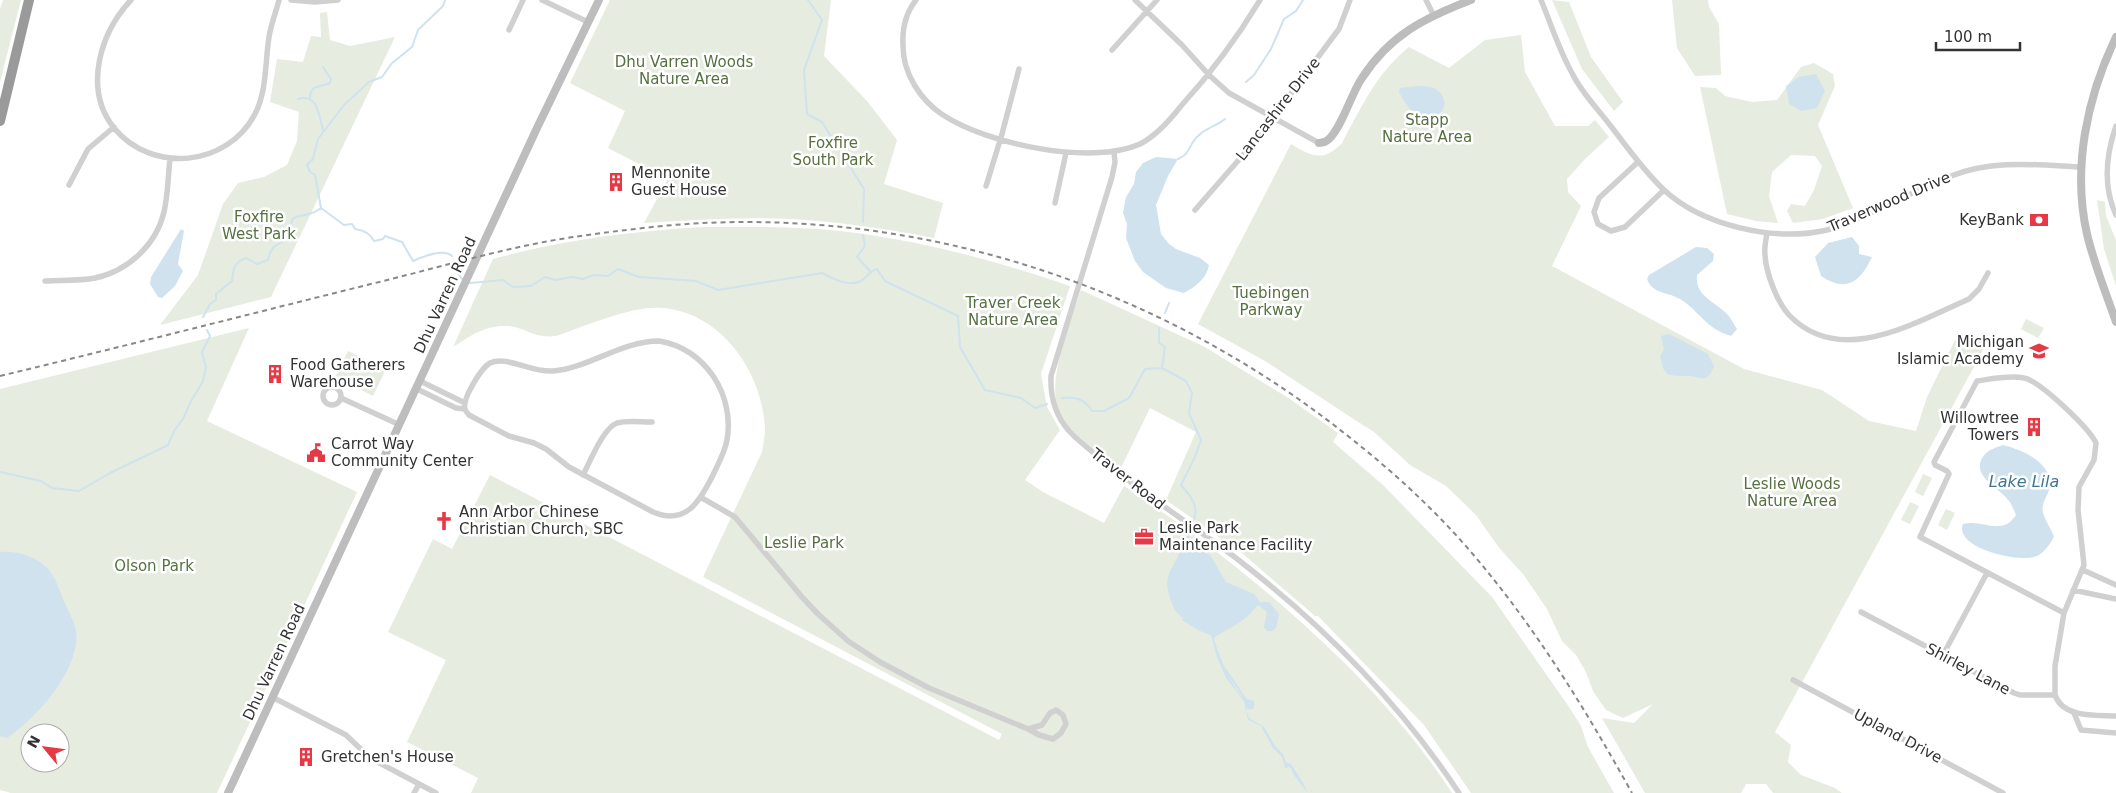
<svg xmlns="http://www.w3.org/2000/svg" width="2116" height="793" font-family="'DejaVu Sans',sans-serif">
<rect width="100%" height="100%" fill="#fff"/>
<path fill="#e6ecdf" fill-rule="evenodd" d="M 3,0 L 21,0 L 0,82 L 0,9 Z
M 610,0 L 831,0 L 824,56 L 867,101 L 897,140 L 884,184 L 943,203 L 934,238 C 892,230 849,223 805,220 C 752,216 697,220 644,223 L 668,179 L 608,148 L 625,111 L 570,83 Z
M 1552,0 L 1569,2 L 1591,57 L 1623,102 L 1614,111 L 1582,69 Z
M 1672,0 L 1708,0 L 1709,7 L 1719,24 L 1721,75 L 1695,76 L 1677,48 Z
M 327,12 L 330,40 L 350,46 L 395,37 L 271,297 L 160,325 L 198,275 L 223,204 L 238,183 L 264,177 L 287,165 L 297,141 L 299,112 L 270,102 L 277,59 L 303,62 L 311,36 L 321,37 L 320,13 Z
M 1521,35 L 1525,72 L 1555,126 L 1588,126 L 1595,120 L 1609,137 L 1586,158 L 1567,179 L 1568,192 L 1581,206 L 1552,266 L 1744,369 L 1822,390 L 1869,421 L 1916,431 L 1927,397 L 1956,338 L 1988,341 L 1775,732 L 1791,745 L 1788,762 L 1801,775 L 1835,788 L 1842,793 L 1773,793 L 1766,784 L 1746,784 L 1741,793 L 1645,793 L 1602,718 L 1634,723 L 1653,704 L 1623,718 L 1606,710 L 1593,691 L 1586,672 L 1576,655 L 1562,641 L 1547,609 L 1523,574 L 1500,549 L 1476,515 L 1446,486 L 1410,465 L 1374,432 L 1352,418 L 1265,361 L 1198,324 L 1291,144 C 1311,156 1323,163 1342,143 C 1362,106 1376,74 1409,47 L 1449,68 L 1485,40 Z
M 1814,63 L 1833,74 L 1835,86 L 1818,125 L 1853,208 L 1823,219 L 1793,223 L 1787,211 L 1791,204 L 1805,206 L 1814,190 L 1822,166 L 1815,156 L 1791,155 L 1772,172 L 1769,196 L 1778,223 L 1756,221 L 1727,214 L 1700,87 L 1716,88 L 1725,96 L 1752,102 L 1777,100 L 1801,67 Z
M 2097,200 L 2105,202 L 2106,216 L 2116,240 L 2116,286 L 2104,249 Z
M 704,227 C 755,227 806,226 856,233 C 930,243 1000,262 1070,286 L 1041,374 L 1047,407 L 1060,430 L 1025,480 L 1043,492 L 1104,523 L 1124,486 C 1130,489 1135,495 1138,497 C 1180,522 1220,554 1258,585 C 1331,646 1400,713 1452,793 L 471,793 L 478,778 L 407,742 L 446,660 L 388,632 L 433,539 L 452,549 L 490,475 L 999,740 L 1002,734 L 703,577 L 762,452 C 763,445 765,437 765,429 C 763,373 722,313 663,308 C 633,305 585,326 556,336 C 533,339 526,327 507,326 C 485,325 470,336 453,347 L 493,259 C 561,240 633,231 704,227 Z
M 1081,290 L 1203,346 L 1287,397 L 1338,433 L 1333,442 L 1383,485 L 1492,597 L 1567,704 L 1581,726 L 1588,747 L 1614,793 L 1471,793 L 1424,725 L 1318,616 L 1315,616 L 1243,554 L 1166,500 L 1196,432 L 1150,408 L 1120,470 C 1105,458 1066,431 1059,413 C 1046,380 1070,322 1081,290 Z
M 2026,319 L 2044,328 L 2038,338 L 2021,329 Z
M 249,328 L 207,421 L 357,492 L 217,793 L 11,793 L 0,790 L 0,389 ZM 30,733 L 60,733 L 60,763 L 30,763 Z
M 348,351 L 386,369 L 373,396 L 335,377 Z
M 1923,474 L 1932,478 L 1923,496 L 1915,492 Z
M 1910,502 L 1919,506 L 1910,524 L 1901,520 Z
M 1946,509 L 1955,513 L 1947,530 L 1938,525 Z"/>
<path fill="#cfe2ee" d="M 1816,74 L 1825,91 L 1817,108 L 1801,111 L 1789,104 L 1786,86 L 1799,77 Z
M 1418,86 C 1423,86 1429,86 1434,88 C 1458,102 1436,130 1413,112 C 1407,107 1403,99 1399,92 L 1400,88 Z
M 1156,157 L 1178,159 L 1168,176 L 1156,205 L 1161,234 L 1169,244 L 1176,249 L 1200,258 L 1209,265 C 1207,278 1195,287 1184,293 L 1166,288 L 1143,272 L 1135,261 L 1126,238 L 1127,224 L 1123,213 L 1126,197 L 1134,184 L 1136,172 L 1143,163 Z
M 181,229 L 184,231 L 178,264 L 183,271 L 175,286 L 162,298 L 158,297 L 150,284 L 151,277 Z
M 1852,237 L 1859,246 L 1859,254 L 1872,257 C 1860,282 1847,293 1821,276 L 1815,257 L 1828,243 Z
M 1696,247 L 1707,248 L 1714,254 L 1713,261 L 1697,275 C 1695,295 1712,300 1725,312 C 1730,316 1733,323 1737,329 L 1731,336 C 1703,328 1698,307 1676,297 C 1665,292 1652,293 1647,279 L 1649,275 Z
M 1669,334 L 1708,354 L 1714,366 C 1707,383 1705,378 1689,376 C 1683,376 1676,376 1669,375 C 1661,369 1663,364 1660,356 L 1664,350 L 1661,336 Z
M 2003,445 C 2023,450 2055,463 2049,490 C 2047,497 2041,504 2043,512 C 2045,521 2051,528 2054,537 C 2050,544 2045,551 2039,555 C 2023,565 1953,548 1963,524 C 1983,519 2002,537 2016,515 C 2014,510 2012,505 2009,501 C 2000,488 1974,478 1981,460 C 1985,451 1994,448 2003,445 Z
M 1182,545 L 1197,549 L 1210,555 L 1226,582 L 1254,594 L 1260,602 L 1269,602 L 1279,614 L 1276,628 L 1272,631 L 1267,631 L 1264,627 L 1267,612 L 1258,605 C 1252,611 1247,618 1240,622 C 1232,628 1220,633 1214,638 C 1216,650 1235,695 1246,699 C 1249,700 1251,700 1254,701 L 1254,708 L 1250,710 L 1247,708 L 1246,710 L 1249,718 L 1264,727 L 1275,746 L 1283,754 L 1286,763 L 1291,764 L 1303,783 L 1308,793 C 1305,789 1300,784 1297,779 C 1293,775 1293,771 1290,767 L 1285,768 L 1282,757 L 1273,748 L 1261,726 L 1248,720 L 1244,701 L 1226,678 L 1217,657 L 1211,635 L 1200,631 L 1182,620 L 1183,618 C 1175,613 1173,606 1170,598 C 1161,573 1176,568 1182,545 Z
M 0,552 C 19,550 44,559 53,576 C 58,584 60,593 64,601 C 70,615 79,628 76,644 C 71,679 35,719 7,738 L 0,736 Z"/>
<g fill="none" stroke-linecap="round" stroke-linejoin="round">
<path stroke="#cfe2ee" stroke-width="2" d="M 808,0 L 822,20 L 804,70 L 807,114 L 822,122 L 864,189 L 863,222
M 1246,82 L 1254,75 L 1271,49 L 1284,19 L 1296,11 L 1303,0
M 310,98 C 310,84 320,88 330,83 L 331,79 L 323,67
M 298,99 C 318,93 319,116 323,130
M 1178,159 C 1188,155 1188,150 1193,142 C 1200,130 1215,127 1225,119
M 321,208 L 315,175 L 310,172 L 307,165 L 313,159 L 318,139 L 344,105 L 369,82 L 382,77 L 392,63 L 412,47 L 418,30 L 443,6 L 445,0
M 863,235 L 865,246 L 857,257 L 870,271
M 456,270 L 462,279
M 470,283 L 503,280 L 513,287 L 531,286 L 545,277 L 555,280 L 572,277 L 583,279 L 594,275 L 608,276 L 618,269 L 639,277 L 696,281 L 718,290 L 822,273 C 834,279 848,287 861,281 C 868,277 869,271 877,269 L 885,281 L 958,316 L 960,347 L 985,390 L 1021,398 L 1035,408 L 1047,404
M 1165,313 L 1169,303
M 203,317 L 210,304 L 216,300 L 216,294 L 232,281 C 233,270 234,262 246,258 L 257,264 L 268,260 C 271,244 279,245 290,237 L 292,219 C 302,213 310,217 321,208 L 344,225 L 352,224 L 355,229 C 363,230 370,233 374,241 L 383,239 L 385,236 L 402,242 L 413,261 C 422,257 443,248 452,256
M 1159,328 L 1159,343 L 1165,347 L 1162,368
M 1062,398 C 1075,397 1084,398 1092,411 L 1104,411 L 1129,398 L 1145,369 L 1162,368 L 1186,381 L 1192,393 L 1189,413 L 1201,440 L 1195,457 L 1181,485 C 1191,496 1201,508 1192,524
M 0,472 L 41,481 L 52,488 L 79,491 L 110,473 L 168,445 L 174,431 L 183,419 L 190,403 L 203,381 L 206,368 L 202,352 L 210,336 L 207,330
M 1188,547 L 1187,540 L 1190,528
M 1226,670 L 1246,700"/>
<path stroke="#d0d0d0" stroke-width="5.5" d="M 131,0 C 100,33 83,89 114,128 C 152,174 227,167 255,114 C 267,91 265,62 269,37 C 271,24 276,12 279,0
M 291,0 L 315,2 L 338,0
M 542,0 L 588,22
M 916,0 C 905,14 902,29 903,46 C 903,73 920,100 943,115 C 987,144 1091,166 1140,144 C 1156,136 1170,120 1181,106 C 1211,73 1237,38 1260,0
M 1135,0 L 1182,45 L 1209,75 L 1229,93 L 1319,143
M 1426,0 L 1433,14
M 1541,0 C 1551,24 1559,50 1572,73 C 1581,92 1597,108 1610,125 C 1627,147 1643,170 1663,189 C 1702,226 1775,242 1827,230 C 1835,228 1843,224 1851,221 C 1886,208 1917,189 1951,176 C 1993,159 2038,165 2082,167
M 509,30 L 523,0
M 1112,50 L 1157,0
M 2116,126 C 2106,155 2103,187 2116,215
M 1114,152 L 1115,162 L 1112,177 L 1051,376 C 1050,397 1055,415 1069,431 C 1081,444 1097,455 1110,466 C 1152,500 1198,529 1241,562 C 1325,627 1401,705 1459,793
M 1638,162 L 1599,198 L 1594,212 L 1598,224 L 1611,231 L 1625,227 L 1664,190
M 69,185 L 88,149 L 114,127
M 986,186 L 1002,134 L 1019,69
M 1055,203 L 1066,153
M 1195,210 L 1257,139 L 1333,37 L 1339,29 L 1350,0
M 1767,233 C 1766,240 1764,248 1765,255 C 1766,273 1777,302 1789,315 C 1840,368 1914,323 1969,299 L 1979,289 L 1988,273
M 45,281 C 61,280 79,281 95,278 C 128,271 156,245 164,212 C 168,195 168,176 170,159
M 659,341 C 705,348 735,395 727,440 C 725,452 718,464 713,475 C 700,501 686,526 653,512 L 569,467 L 546,449 L 534,443 L 509,436 L 469,415 C 468,414 465,410 465,409 C 462,399 481,368 490,363 C 506,355 532,373 553,371 C 589,368 621,341 659,341 Z
M 420,381 L 465,403
M323 396a9 9 0 1 1 18 0a9 9 0 1 1-18 0Z
M 417,389 L 456,408 L 465,409
M 341,398 L 400,425
M 583,475 C 590,462 603,428 617,423 C 627,420 641,422 652,422
M 702,498 L 735,517 L 802,597 L 818,614 L 848,641 L 880,662 L 929,688 L 1028,729 L 1039,735 L 1053,739 L 1061,733 L 1066,724 L 1063,715 L 1056,710 L 1050,713 L 1042,725 L 1028,729
M 2083,570 L 2116,585
M 2073,590 L 2116,599
M 1861,612 L 2014,693 L 2020,695 L 2055,695 C 2063,718 2095,715 2116,716
M 1943,655 L 1987,573
M 1793,680 L 2003,793
M 2055,695 L 2055,666 L 2064,613 L 2084,565 L 2078,510 L 2079,487 L 2094,460 L 2096,443 C 2089,428 2040,381 2024,378 C 2010,375 1991,379 1977,381 L 1934,462 L 1935,465 L 1947,471 L 1949,474 L 1920,537 L 2064,613
M 274,698 L 346,735 L 370,758 L 436,793
M 2074,713 L 2081,730 L 2116,733
M 414,793 L 419,784"/>
<path stroke="#bdbdbd" stroke-width="8" d="M 2116,37 C 2087,97 2072,168 2087,234 C 2094,264 2106,293 2116,322
M 1319,143 C 1323,143 1326,142 1329,139 C 1342,127 1351,94 1362,78 C 1390,35 1424,18 1471,0
M 228,793 L 537,128 L 599,0"/>
<path stroke="#9a9a9a" stroke-width="10" d="M 0,121 L 29,0"/>
<path stroke="#888" stroke-width="2" stroke-dasharray="5 4" stroke-linecap="butt" d="M 0,376 C 125,346 250,314 375,283 C 433,269 490,252 549,241 C 583,235 617,231 652,227 C 897,201 1145,278 1339,429 C 1384,464 1426,501 1464,544 C 1531,620 1583,705 1632,793"/>
</g>
<defs>
<g id="building-bare" transform="scale(1.5)"><path d="M-4-6H4V6H1V3H-1V6H-4ZM-2.5-4.3h1.7v1.8h-1.7ZM.8-4.3h1.7v1.8H.8ZM-2.5-1h1.7V.8h-1.7ZM.8-1h1.7V.8H.8Z" fill="#e63946" stroke="#fff" stroke-width="2.5" paint-order="stroke"/></g>
<g id="bank-bare" transform="scale(1.5)"><path d="M-6-4H6V4H-6ZM0-2.3a2.3 2.3 0 1 0 0 4.6a2.3 2.3 0 1 0 0-4.6Z" fill="#e63946" stroke="#fff" stroke-width="2.5" paint-order="stroke"/></g>
<g id="school-bare" transform="scale(1.5)"><path d="M0-5L7-2L0 1L-7-2ZM-4 1L0 2.5L4 1V4Q0 6-4 4Z" fill="#e63946" stroke="#fff" stroke-width="2.5" paint-order="stroke"/></g>
<g id="civic-bare" transform="scale(1.5)"><path d="M-.6-6.5H3V-4.5H.6V-3L4-1V1h2V6H-6V1h2V-1L-.6-3ZM-1.2 2.5V6h2.4V2.5Z" fill="#e63946" stroke="#fff" stroke-width="2.5" paint-order="stroke"/></g>
<g id="church-bare" transform="scale(1.5)"><path d="M-1.2-6h2.4v3.5h3.3v2.4h-3.3V6h-2.4V-.1h-3.3v-2.4h3.3Z" fill="#e63946" stroke="#fff" stroke-width="2.5" paint-order="stroke"/></g>
<g id="office-bare" transform="scale(1.5)"><path d="M-6-3h4V-5.5h4V-3h4V5H-6ZM-1-4.5V-3h2v-1.5ZM-6 0V1H6V0Z" fill="#e63946" stroke="#fff" stroke-width="2.5" paint-order="stroke"/></g>
</defs>
<g fill-rule="evenodd">
<use href="#building-bare" x="616" y="182"/>
<use href="#bank-bare" x="2039" y="220"/>
<use href="#school-bare" x="2039" y="351"/>
<use href="#building-bare" x="275" y="374"/>
<use href="#building-bare" x="2034" y="427"/>
<use href="#civic-bare" x="316" y="453"/>
<use href="#church-bare" x="444" y="521"/>
<use href="#office-bare" x="1144" y="537"/>
<use href="#building-bare" x="306" y="757"/>
</g>
<g text-anchor="middle" stroke-width="5" stroke-linejoin="round" paint-order="stroke">
<g font-size="15" fill="#56703f" stroke="#fff">
<text x="684" y="67">Dhu Varren Woods<tspan x="684" dy="17">Nature Area</tspan></text>
<text x="1427" y="125">Stapp<tspan x="1427" dy="17">Nature Area</tspan></text>
<text x="833" y="148">Foxfire<tspan x="833" dy="17">South Park</tspan></text>
<text x="259" y="222">Foxfire<tspan x="259" dy="17">West Park</tspan></text>
<text x="1271" y="298">Tuebingen<tspan x="1271" dy="17">Parkway</tspan></text>
<text x="1013" y="308">Traver Creek<tspan x="1013" dy="17">Nature Area</tspan></text>
<text x="1792" y="489">Leslie Woods<tspan x="1792" dy="17">Nature Area</tspan></text>
<text x="804" y="548">Leslie Park</text>
<text x="154" y="571">Olson Park</text>
</g>
<g font-size="15" fill="#333" stroke="#fff">
<text transform="translate(1278 109) rotate(-52)" y="5">Lancashire Drive</text>
<text transform="translate(1889 202) rotate(-23)" y="5">Traverwood Drive</text>
<text transform="translate(445 295) rotate(-65)" y="5">Dhu Varren Road</text>
<text transform="translate(1128 479) rotate(38)" y="5">Traver Road</text>
<text transform="translate(274 662) rotate(-65)" y="5">Dhu Varren Road</text>
<text transform="translate(1968 669) rotate(28)" y="5">Shirley Lane</text>
<text transform="translate(1898 736) rotate(28)" y="5">Upland Drive</text>
</g>
<g font-size="15" fill="#333" stroke="#fff" text-anchor="start">
<text x="631" y="178">Mennonite<tspan x="631" dy="17">Guest House</tspan></text>
<text x="2024" y="225" text-anchor="end">KeyBank</text>
<text x="2024" y="347" text-anchor="end">Michigan<tspan x="2024" dy="17">Islamic Academy</tspan></text>
<text x="290" y="370">Food Gatherers<tspan x="290" dy="17">Warehouse</tspan></text>
<text x="2019" y="423" text-anchor="end">Willowtree<tspan x="2019" dy="17">Towers</tspan></text>
<text x="331" y="449">Carrot Way<tspan x="331" dy="17">Community Center</tspan></text>
<text x="459" y="517">Ann Arbor Chinese<tspan x="459" dy="17">Christian Church, SBC</tspan></text>
<text x="1159" y="533">Leslie Park<tspan x="1159" dy="17">Maintenance Facility</tspan></text>
<text x="321" y="762">Gretchen's House</text>
</g>
<g font-size="16" font-style="italic" fill="#3f7597" stroke="#fff">
<text x="2024" y="487">Lake Lila</text>
</g>
</g>
<g transform="translate(45 748) rotate(299)"><circle r="24" fill="#ffffff" stroke="#adadad"/>
<path d="M0-4L9 19L0 12L-9 19Z" fill="#e63946"/>
<text y="-8" font-size="14" font-weight="bold" text-anchor="middle" fill="#333333">N</text>
</g>
<path d="M1936 42v8h84v-8" fill="none" stroke="#333333" stroke-width="2.5"/>
<text x="1944" y="42" font-size="15" fill="#333333" stroke="#ffffff" stroke-width="4" paint-order="stroke">100 m</text>
</svg>
